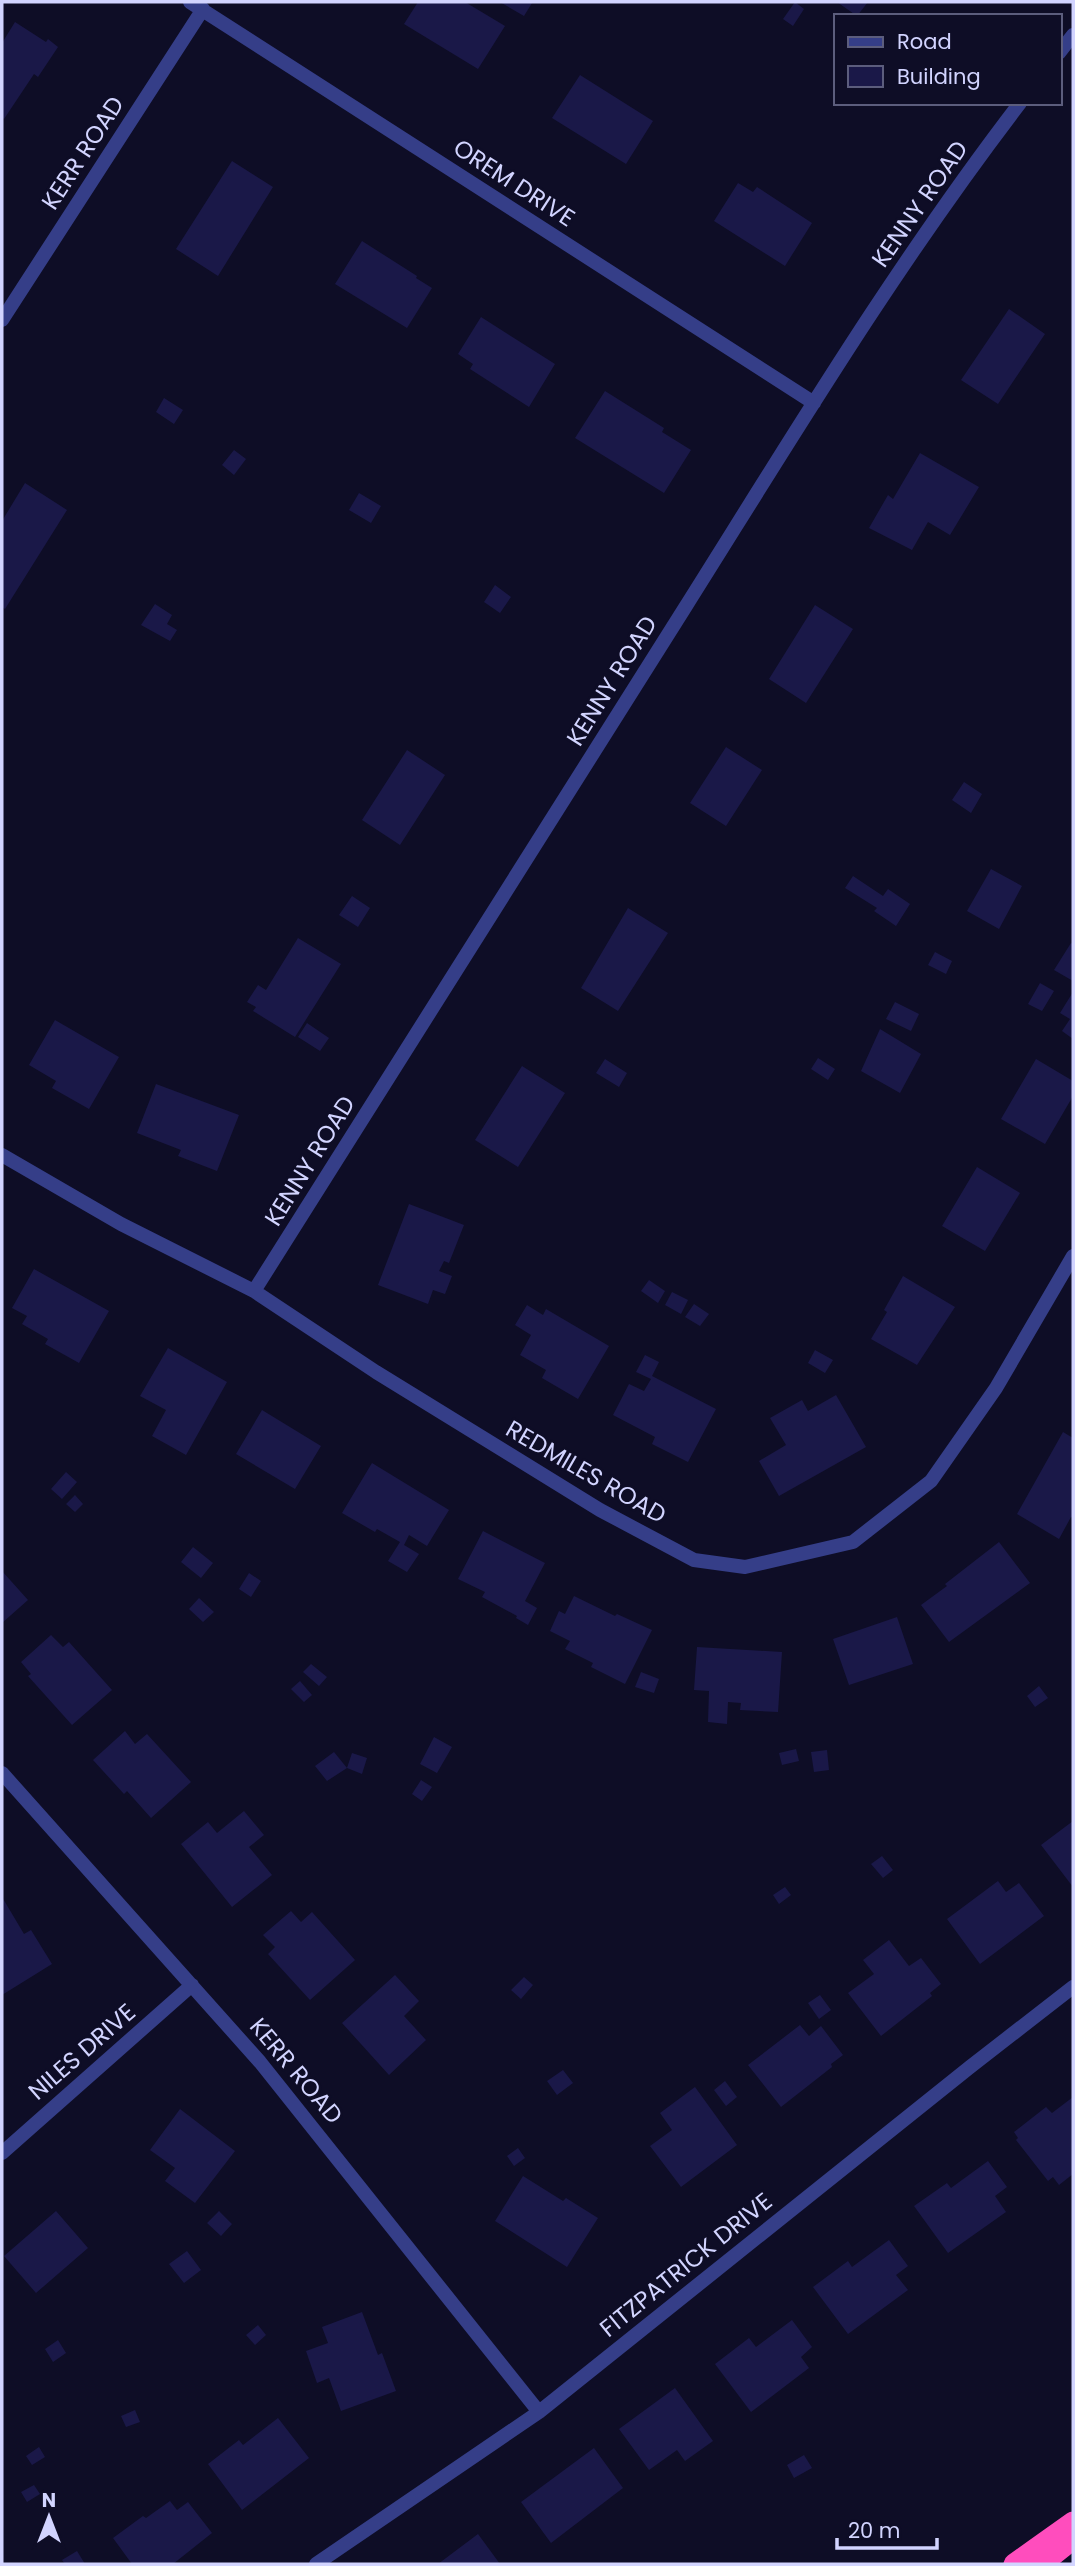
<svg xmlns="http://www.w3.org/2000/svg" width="1075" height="2566" font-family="Poppins,sans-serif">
<rect width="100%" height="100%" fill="#0e0d26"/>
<path fill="#1a1848" d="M 418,2 L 465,2 L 505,26 L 478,69 L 404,24 Z
M 500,2 L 530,2 L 532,3 L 524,16 Z
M 795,2 L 804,9 L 793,26 L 783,19 Z
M 837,2 L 868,2 L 857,16 Z
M 15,22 L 46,42 L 48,39 L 58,47 L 38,77 L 34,74 L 4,119 L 2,117 L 2,43 Z
M 580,75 L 653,121 L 626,164 L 552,118 Z
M 232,161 L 273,187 L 218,276 L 176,249 Z
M 738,183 L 753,192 L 757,187 L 812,223 L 785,266 L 714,221 Z
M 362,241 L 417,276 L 416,278 L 432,288 L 407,328 L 335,284 Z
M 1009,309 L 1045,334 L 998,404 L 961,380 Z
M 481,317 L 555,364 L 529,407 L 470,369 L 473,364 L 458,354 Z
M 605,391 L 664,428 L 662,432 L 691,450 L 664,493 L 575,438 Z
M 164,398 L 183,410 L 174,424 L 156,412 Z
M 234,450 L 246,459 L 234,475 L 222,465 Z
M 920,453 L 979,487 L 950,535 L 928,522 L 912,550 L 869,528 L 888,495 L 893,499 Z
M 25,483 L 67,510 L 5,609 L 2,607 L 2,521 Z
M 359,493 L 381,506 L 371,523 L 349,510 Z
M 495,585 L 511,597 L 500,613 L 484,602 Z
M 155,604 L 172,615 L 167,624 L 177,630 L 170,641 L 141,625 Z
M 815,605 L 853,629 L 806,703 L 769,679 Z
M 726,747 L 762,770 L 726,826 L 690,803 Z
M 407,750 L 445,775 L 400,845 L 362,820 Z
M 964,782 L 982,794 L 971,813 L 952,800 Z
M 991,869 L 1022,886 L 999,929 L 967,911 Z
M 853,876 L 883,896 L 888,889 L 910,904 L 896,926 L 874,911 L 877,908 L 845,888 Z
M 352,896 L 370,908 L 358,927 L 339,915 Z
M 628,908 L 668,933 L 618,1011 L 581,988 Z
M 298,938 L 341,964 L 295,1037 L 253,1011 L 256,1007 L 247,1002 L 258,985 L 266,990 Z
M 1071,943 L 1073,944 L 1073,981 L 1054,970 Z
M 935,952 L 952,961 L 946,974 L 928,965 Z
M 1040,983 L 1054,991 L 1042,1011 L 1028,1004 Z
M 1073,992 L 1073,1039 L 1062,1031 L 1070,1019 L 1060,1013 Z
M 895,1002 L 919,1014 L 911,1031 L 886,1019 Z
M 55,1020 L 119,1057 L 89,1109 L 52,1088 L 56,1081 L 29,1065 Z
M 307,1023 L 329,1038 L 320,1051 L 298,1037 Z
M 880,1029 L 921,1054 L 900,1093 L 861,1071 Z
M 818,1058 L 835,1069 L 828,1080 L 811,1069 Z
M 605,1059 L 627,1073 L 619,1087 L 596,1073 Z
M 1036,1059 L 1073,1081 L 1073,1096 L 1045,1144 L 1001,1119 Z
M 522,1066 L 565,1093 L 518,1167 L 475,1140 Z
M 156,1084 L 239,1115 L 217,1171 L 178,1156 L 181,1150 L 137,1133 Z
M 977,1167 L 1020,1193 L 985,1251 L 942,1226 Z
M 409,1204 L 464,1225 L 449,1263 L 444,1261 L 439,1271 L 452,1276 L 445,1294 L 433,1290 L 428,1304 L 378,1285 Z
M 34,1269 L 109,1311 L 79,1363 L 45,1344 L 48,1339 L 22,1324 L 27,1316 L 12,1308 Z
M 903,1276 L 955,1307 L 917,1365 L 871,1339 L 887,1312 L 884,1310 Z
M 649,1280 L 665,1291 L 658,1303 L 641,1291 Z
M 672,1292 L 688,1300 L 681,1314 L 665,1305 Z
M 694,1304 L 709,1314 L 700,1326 L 685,1317 Z
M 527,1305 L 543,1315 L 546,1309 L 609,1346 L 578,1399 L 542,1378 L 546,1370 L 520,1355 L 531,1335 L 515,1325 Z
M 168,1348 L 227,1382 L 186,1455 L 152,1436 L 166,1410 L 140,1396 Z
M 815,1350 L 833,1360 L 825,1373 L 808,1363 Z
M 645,1355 L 659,1362 L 652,1376 L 716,1409 L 688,1462 L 652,1444 L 655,1437 L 613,1415 L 629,1384 L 644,1391 L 651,1379 L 636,1372 Z
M 836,1395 L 866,1447 L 779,1496 L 759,1461 L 786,1445 L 770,1418 L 802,1400 L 808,1411 Z
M 262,1410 L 321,1446 L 295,1489 L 236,1454 Z
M 1063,1432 L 1073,1438 L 1073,1518 L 1071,1517 L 1059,1539 L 1017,1514 Z
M 372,1463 L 449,1510 L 427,1546 L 409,1535 L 404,1545 L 419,1554 L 407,1572 L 388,1561 L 400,1542 L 377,1529 L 375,1532 L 342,1513 Z
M 66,1472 L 77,1482 L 62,1499 L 51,1489 Z
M 75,1495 L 83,1504 L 75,1512 L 66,1504 Z
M 483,1531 L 545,1563 L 525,1601 L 537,1608 L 528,1625 L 516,1618 L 517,1616 L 482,1597 L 485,1592 L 458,1579 Z
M 999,1542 L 1030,1583 L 949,1642 L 921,1605 L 947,1586 L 945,1584 Z
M 193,1547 L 213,1563 L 201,1578 L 181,1562 Z
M 2,1571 L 28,1600 L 2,1623 Z
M 249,1573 L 261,1581 L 251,1597 L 239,1589 Z
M 574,1596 L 615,1616 L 617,1614 L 652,1630 L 625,1684 L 591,1667 L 593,1663 L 565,1649 L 570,1641 L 550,1631 L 559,1611 L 565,1614 Z
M 199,1598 L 214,1612 L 203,1622 L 189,1609 Z
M 897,1617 L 913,1664 L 849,1685 L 833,1639 Z
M 51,1635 L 63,1647 L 69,1642 L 112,1690 L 72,1725 L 28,1676 L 31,1674 L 21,1662 Z
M 697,1647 L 782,1652 L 778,1712 L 740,1710 L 741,1703 L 728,1702 L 727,1724 L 708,1722 L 709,1691 L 694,1690 Z
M 311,1664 L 327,1677 L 319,1686 L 303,1672 Z
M 641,1672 L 659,1679 L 654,1693 L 635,1687 Z
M 300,1681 L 312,1695 L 304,1702 L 291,1689 Z
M 1039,1686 L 1048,1698 L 1035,1707 L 1027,1696 Z
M 125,1731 L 135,1744 L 147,1734 L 191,1782 L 151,1818 L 127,1791 L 124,1794 L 93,1760 Z
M 434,1737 L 452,1747 L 437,1773 L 420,1764 Z
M 796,1749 L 799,1761 L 782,1765 L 779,1753 Z
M 827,1750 L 829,1770 L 814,1772 L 811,1752 Z
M 334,1752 L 347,1768 L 352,1753 L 367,1758 L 362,1774 L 347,1768 L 327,1781 L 315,1766 Z
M 421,1780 L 432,1787 L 422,1801 L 412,1794 Z
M 244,1811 L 264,1835 L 249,1847 L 272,1875 L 232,1907 L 181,1844 L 208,1822 L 217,1833 Z
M 1073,1821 L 1073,1887 L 1041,1845 Z
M 882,1856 L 893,1870 L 883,1878 L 871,1864 Z
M 998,1881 L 1006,1892 L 1019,1883 L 1044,1916 L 980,1964 L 947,1919 Z
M 785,1887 L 791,1895 L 779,1904 L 773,1895 Z
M 2,1897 L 24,1934 L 31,1930 L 52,1964 L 2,1995 Z
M 291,1911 L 301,1922 L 312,1912 L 355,1960 L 310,2000 L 268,1954 L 275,1947 L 263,1935 Z
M 889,1940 L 909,1966 L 921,1958 L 941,1984 L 930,1993 L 932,1996 L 881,2036 L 848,1993 L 874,1974 L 863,1960 Z
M 395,1975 L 419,2001 L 404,2016 L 426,2040 L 389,2075 L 342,2023 Z
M 524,1977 L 533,1985 L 521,1999 L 511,1990 Z
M 820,1995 L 831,2010 L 819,2019 L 808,2003 Z
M 800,2025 L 809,2036 L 821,2026 L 843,2055 L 831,2064 L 832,2067 L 781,2107 L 748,2065 Z
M 563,2070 L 573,2083 L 557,2095 L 547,2081 Z
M 725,2081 L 737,2097 L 726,2106 L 714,2090 Z
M 695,2087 L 737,2145 L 681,2187 L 650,2146 L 672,2130 L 660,2113 Z
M 1073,2097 L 1073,2174 L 1059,2185 L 1053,2177 L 1048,2181 L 1016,2140 L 1018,2138 L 1014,2132 L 1046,2107 L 1052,2113 Z
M 180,2109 L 235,2151 L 195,2203 L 165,2181 L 175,2168 L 150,2150 Z
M 518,2148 L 525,2158 L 514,2166 L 507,2156 Z
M 988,2161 L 1007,2187 L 995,2196 L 1006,2212 L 948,2253 L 914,2206 L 947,2183 L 951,2188 Z
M 523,2176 L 563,2201 L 566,2198 L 598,2218 L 567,2267 L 495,2221 Z
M 56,2211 L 88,2248 L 36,2293 L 4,2256 Z
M 219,2211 L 232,2224 L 221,2236 L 207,2223 Z
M 889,2240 L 908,2266 L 896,2275 L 908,2290 L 848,2334 L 813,2287 L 848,2261 L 852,2267 Z
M 187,2251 L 201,2270 L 184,2283 L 169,2264 Z
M 362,2312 L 378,2355 L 382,2353 L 396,2391 L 341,2411 L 329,2378 L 317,2383 L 306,2351 L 328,2343 L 322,2327 Z
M 792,2320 L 812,2347 L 801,2357 L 809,2368 L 751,2412 L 715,2364 L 749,2338 L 756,2347 Z
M 258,2325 L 266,2335 L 255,2345 L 246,2335 Z
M 58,2340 L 66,2353 L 53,2362 L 45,2349 Z
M 675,2388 L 713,2441 L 685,2461 L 677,2450 L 649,2470 L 619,2429 Z
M 135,2410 L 140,2422 L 126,2427 L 121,2416 Z
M 278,2418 L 309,2458 L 242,2510 L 208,2464 L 239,2440 L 243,2445 Z
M 39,2447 L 45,2457 L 32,2465 L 26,2456 Z
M 594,2448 L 623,2488 L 551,2543 L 521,2502 Z
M 804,2455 L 812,2468 L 794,2478 L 787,2465 Z
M 34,2485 L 40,2494 L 27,2502 L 21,2492 Z
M 170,2501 L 177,2510 L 188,2502 L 212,2533 L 173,2564 L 132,2564 L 113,2538 L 143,2516 L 146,2518 Z
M 478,2534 L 500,2564 L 438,2564 Z
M 77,2551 L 85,2564 L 65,2564 L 62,2560 Z"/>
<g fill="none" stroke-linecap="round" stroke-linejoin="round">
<path stroke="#353e88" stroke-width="14" d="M 190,2 L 814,403
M 1059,53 L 1073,35
M 2,320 L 203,9
M 2,1155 L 121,1224 L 254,1291 L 376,1372 L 600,1510 L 694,1560 L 745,1567 L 853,1542 L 931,1481 L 996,1388 L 1073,1256
M 254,1291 C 398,1063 542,834 686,606 C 793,436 897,263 1020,103
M 2,1773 L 260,2062 L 539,2412
M 2,2153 L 192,1985
M 316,2564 L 539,2412 L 970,2067 L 1073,1987"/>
<path stroke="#ff4dbd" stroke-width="21" d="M 1014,2564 L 1073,2522
M 1042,2564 L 1073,2539"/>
</g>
<g text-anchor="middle" stroke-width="5" stroke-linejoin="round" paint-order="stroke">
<g font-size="24" fill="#d2d4ff" stroke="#0e0d26">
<text transform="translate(83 153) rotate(-57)" y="8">KERR ROAD</text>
<text transform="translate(514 183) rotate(33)" y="8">OREM DRIVE</text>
<text transform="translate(920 204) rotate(-55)" y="8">KENNY ROAD</text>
<text transform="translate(612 681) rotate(-58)" y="8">KENNY ROAD</text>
<text transform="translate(310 1161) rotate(-58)" y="8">KENNY ROAD</text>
<text transform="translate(586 1472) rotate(30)" y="8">REDMILES ROAD</text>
<text transform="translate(82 2052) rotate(-41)" y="8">NILES DRIVE</text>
<text transform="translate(296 2071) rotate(50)" y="8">KERR ROAD</text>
<text transform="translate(686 2265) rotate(-39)" y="8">FITZPATRICK DRIVE</text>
</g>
</g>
<rect width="1075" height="2566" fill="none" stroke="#d2d4ff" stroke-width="7"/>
<rect x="834" y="14" width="228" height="91" fill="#0e0d26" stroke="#5c5d7d" stroke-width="2"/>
<rect x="848" y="37" width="35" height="10" fill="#353e88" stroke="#5c5d7d" stroke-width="2"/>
<text x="897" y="49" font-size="21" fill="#d2d4ff">Road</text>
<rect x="848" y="66" width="35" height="21" fill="#1a1848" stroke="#5c5d7d" stroke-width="2"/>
<text x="897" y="84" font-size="21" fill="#d2d4ff">Building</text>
<g transform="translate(49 2517)" stroke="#0e0d26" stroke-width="5" paint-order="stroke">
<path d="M0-5L12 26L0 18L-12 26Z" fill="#d2d4ff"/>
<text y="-10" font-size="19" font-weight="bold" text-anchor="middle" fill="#d2d4ff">N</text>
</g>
<path d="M837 2538v10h100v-10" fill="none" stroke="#d2d4ff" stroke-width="3.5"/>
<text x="848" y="2538" font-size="21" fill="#d2d4ff" stroke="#0e0d26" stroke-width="5" paint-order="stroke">20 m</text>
</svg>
